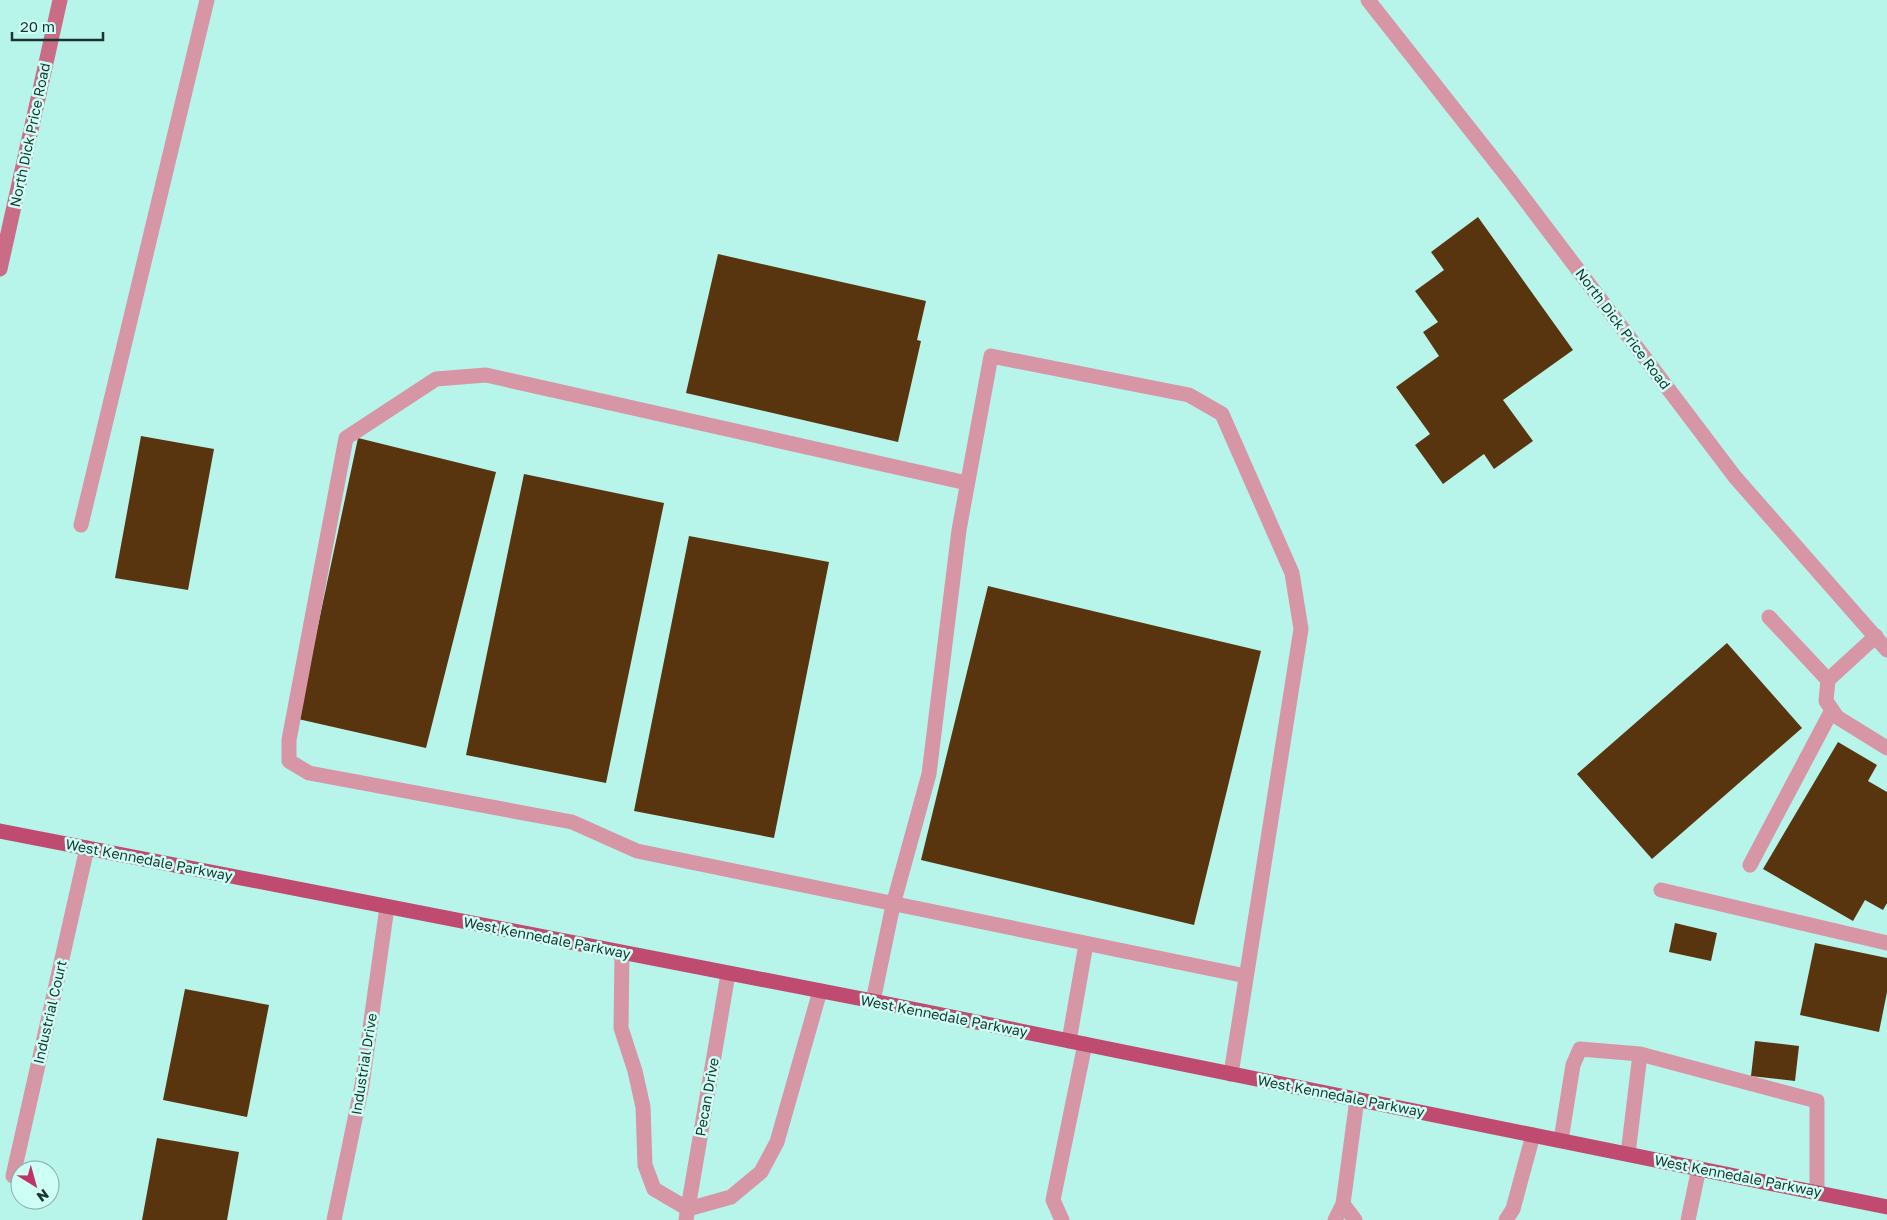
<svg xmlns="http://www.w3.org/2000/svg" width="1887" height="1220" font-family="'Golos Text',sans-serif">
<rect width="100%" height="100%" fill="#b7f4ea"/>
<path fill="#59350f" d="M 1478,217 L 1573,350 L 1503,400 L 1533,441 L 1494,469 L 1484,454 L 1443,484 L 1415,445 L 1430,434 L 1396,387 L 1439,356 L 1423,332 L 1438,322 L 1415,291 L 1444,270 L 1431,252 Z
M 718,254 L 926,301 L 917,340 L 921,341 L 898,442 L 686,393 Z
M 141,436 L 214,449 L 188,590 L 115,578 Z
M 358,438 L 496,472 L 426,748 L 298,719 Z
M 524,474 L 664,503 L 606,783 L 466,755 Z
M 689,536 L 829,562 L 774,838 L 634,811 Z
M 988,586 L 1261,651 L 1194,925 L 921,860 Z
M 1727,643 L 1802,728 L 1652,859 L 1577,774 Z
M 1838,742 L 1877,765 L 1868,781 L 1887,792 L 1887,903 L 1883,910 L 1865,900 L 1853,921 L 1763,869 Z
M 1675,923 L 1717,933 L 1711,961 L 1669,952 Z
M 1815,943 L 1887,958 L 1887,992 L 1879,1032 L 1800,1015 Z
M 185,989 L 269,1005 L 247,1117 L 163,1100 Z
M 1755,1041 L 1799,1046 L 1795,1081 L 1751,1076 Z
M 157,1138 L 239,1152 L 227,1220 L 142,1220 Z"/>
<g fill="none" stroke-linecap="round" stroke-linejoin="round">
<path stroke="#d796a5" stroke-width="15" d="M 967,483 L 486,375 L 436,379 L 346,438 L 289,740 L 289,761 L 309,773 L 572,822 L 637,851 L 1246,976
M 81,525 L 207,0
M 1769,617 L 1828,680
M 1876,636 L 1828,680 L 1826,701 L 1837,717 L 1887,748
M 1750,865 L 1832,710
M 1661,890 L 1887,943
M 622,953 L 621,1028 L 635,1071 L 643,1107 L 645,1165 L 654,1189 L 688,1209 L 731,1197 L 761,1172 L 777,1142 L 820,991
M 873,1001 L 893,905 L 929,774 L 959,530 L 991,356 L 1189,395 L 1222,414 L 1292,573 L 1301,629 L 1231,1074
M 1069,1041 L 1086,944
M 1561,1140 L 1573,1065 L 1580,1049 L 1640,1054 L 1817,1101 L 1817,1192
M 1628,1154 L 1640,1054
M 1062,1220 L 1053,1200 L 1085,1044
M 1335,1220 L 1343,1204
M 1355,1220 L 1343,1204 L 1357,1099
M 1506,1220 L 1513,1209 L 1533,1135
M 1688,1220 L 1699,1168"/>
<path stroke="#d796a5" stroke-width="15" d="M 1368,0 L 1510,180 L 1735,477 L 1887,650
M 13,1176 L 87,848
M 334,1220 L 362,1085 L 387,907
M 686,1220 L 728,974"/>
<path stroke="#cb6c86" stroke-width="15" d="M 0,269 L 60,0"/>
<path stroke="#bf4b70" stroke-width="15" d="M 0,831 L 873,1001 L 1887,1207"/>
</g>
<g text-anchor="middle" stroke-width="5" stroke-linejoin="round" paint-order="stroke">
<g font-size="14" fill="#1b3430" stroke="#cefff6">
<text transform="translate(30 135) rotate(-78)" y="5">North Dick Price Road</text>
<text transform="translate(1623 329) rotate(53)" y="5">North Dick Price Road</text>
<text transform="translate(149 860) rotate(11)" y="5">West Kennedale Parkway</text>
<text transform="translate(547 938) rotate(11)" y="5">West Kennedale Parkway</text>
<text transform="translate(50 1012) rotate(-77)" y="5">Industrial Court</text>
<text transform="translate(944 1016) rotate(11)" y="5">West Kennedale Parkway</text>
<text transform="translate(364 1064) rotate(-81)" y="5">Industrial Drive</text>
<text transform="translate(1341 1096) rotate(11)" y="5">West Kennedale Parkway</text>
<text transform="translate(707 1097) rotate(-80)" y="5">Pecan Drive</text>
<text transform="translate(1738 1176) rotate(11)" y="5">West Kennedale Parkway</text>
</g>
</g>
<g transform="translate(35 1185) rotate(143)"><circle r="24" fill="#cefff6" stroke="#86aea7"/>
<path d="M0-4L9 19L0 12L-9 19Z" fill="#c03366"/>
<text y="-8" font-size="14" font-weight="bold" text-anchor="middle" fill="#1b3430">N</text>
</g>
<path d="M12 32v8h91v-8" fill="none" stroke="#1b3430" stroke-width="2.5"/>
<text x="20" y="32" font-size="15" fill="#1b3430" stroke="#cefff6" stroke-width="4" paint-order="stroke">20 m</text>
</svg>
